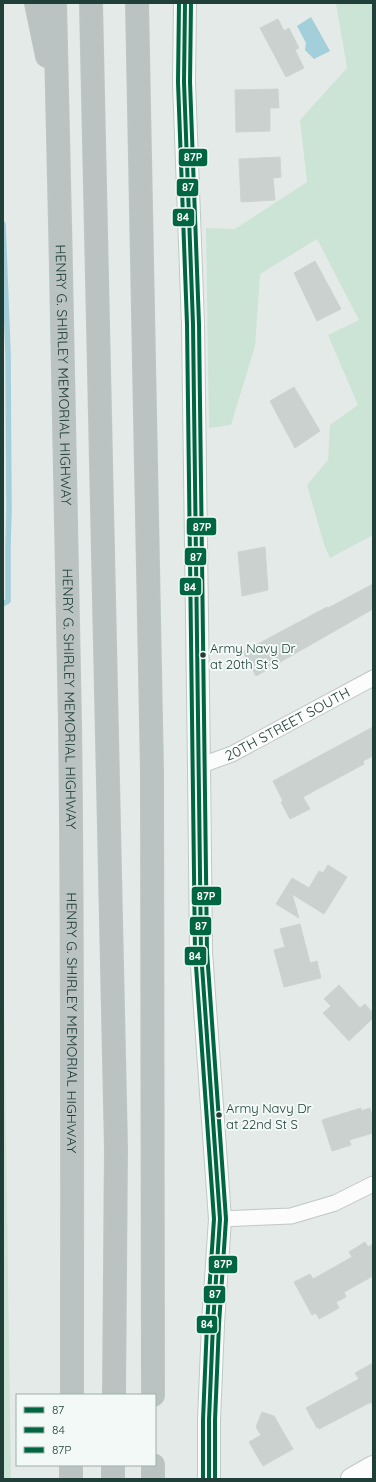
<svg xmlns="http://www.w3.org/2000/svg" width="376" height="1482" font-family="Quicksand,sans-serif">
<rect width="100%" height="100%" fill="#e4eae7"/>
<path fill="#cce4d5" d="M 336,3 L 373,3 L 373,535 L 330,558 L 324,544 L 307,485 L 328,460 L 330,425 L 358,405 L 328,335 L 359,320 L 317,239 L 260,274 L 255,346 L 231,425 L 209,428 L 206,228 L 235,229 L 307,182 L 300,120 L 347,68 Z
M 3,936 L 11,1479 L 3,1479 Z"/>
<path fill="#a2cfda" d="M 311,17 L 330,51 L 314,59 L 305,50 L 306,43 L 297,26 Z"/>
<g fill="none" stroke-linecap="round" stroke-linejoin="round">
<path stroke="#a2cfda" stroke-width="5.5" d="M 3,224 L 8,353 L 9,510 L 8,546 L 8,601 L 3,604"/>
</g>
<path fill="#cbd1cf" stroke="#cdd3d0" d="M 278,19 L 284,31 L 289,28 L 299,48 L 295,50 L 304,68 L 286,77 L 260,28 Z
M 278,89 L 279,108 L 270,108 L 270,131 L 236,132 L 235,90 Z
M 280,157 L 281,177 L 273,178 L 275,200 L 241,202 L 239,159 Z
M 315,261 L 341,309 L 317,321 L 294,273 Z
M 294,387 L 320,431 L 295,448 L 270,401 Z
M 265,547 L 268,590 L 242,596 L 238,552 Z
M 373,584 L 373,609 L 256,676 L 243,652 L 327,607 L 328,608 Z
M 373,727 L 373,756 L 363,761 L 364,764 L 303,797 L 310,809 L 290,819 L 281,802 L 283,801 L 273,781 Z
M 328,865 L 347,877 L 324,914 L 292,894 L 299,918 L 276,904 L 292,878 L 309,888 L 319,871 L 323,873 Z
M 300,924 L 310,963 L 317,961 L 321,978 L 284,987 L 274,950 L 285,947 L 280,929 Z
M 339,985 L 360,1008 L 365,1004 L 373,1013 L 373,1018 L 349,1041 L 323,1013 L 331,1006 L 324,999 Z
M 361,1108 L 361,1111 L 370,1108 L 373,1118 L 373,1133 L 349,1140 L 351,1145 L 332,1151 L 322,1120 Z
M 365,1242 L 368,1247 L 373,1244 L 373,1276 L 344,1292 L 346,1297 L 336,1302 L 339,1308 L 319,1319 L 316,1313 L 312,1315 L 294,1282 L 310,1274 L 313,1279 L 352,1257 L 349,1252 Z
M 373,1363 L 373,1406 L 371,1402 L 319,1429 L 318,1427 L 317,1428 L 306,1408 L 359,1379 L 355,1373 Z
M 262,1412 L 274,1416 L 293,1449 L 263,1466 L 249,1442 L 261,1435 L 256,1427 Z"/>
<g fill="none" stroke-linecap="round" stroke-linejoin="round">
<g stroke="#c1c7c4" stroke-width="17">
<g id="street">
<path id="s1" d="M 199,766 L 232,754 L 373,678"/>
<path d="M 220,1219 L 291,1216 L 335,1203 L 373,1184"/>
</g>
</g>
<g stroke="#bfc8c5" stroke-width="24">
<path id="secondary" d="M 185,3 L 184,82 L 193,324 L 199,766 L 201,952 L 220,1219 L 213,1324 L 209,1420 L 209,1479
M 352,1479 L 373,1467"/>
</g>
<g stroke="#bcc6c3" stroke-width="24">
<g id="highway">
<path d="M 36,3 L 47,56"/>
<path id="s2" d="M 55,3 C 60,243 67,483 70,723 C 73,947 72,1171 72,1395"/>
<path d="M 91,3 L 116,1148 L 114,1395"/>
<path d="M 137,3 L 152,772 L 153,1395"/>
<path d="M 153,1465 L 153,1479"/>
<path d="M 71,1479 L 71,1465"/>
<path d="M 113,1479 L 113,1465"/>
</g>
</g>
<use href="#street" stroke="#fbfcfb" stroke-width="15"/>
<use href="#secondary" stroke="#fbfcfb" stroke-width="22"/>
<use href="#highway" stroke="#bac3c2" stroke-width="22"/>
<g stroke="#f2f9f6" stroke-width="7">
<path id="bus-1" d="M 185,3 L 184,82 L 193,324 L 201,952 L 220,1219 L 213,1324 L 209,1420 L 209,1479"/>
</g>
<g stroke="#f2f9f6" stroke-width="7">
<path id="bus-2" d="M 179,3 L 178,82 L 187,324 L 195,952 L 214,1219 L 207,1324 L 203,1420 L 203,1479"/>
</g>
<g stroke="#f2f9f6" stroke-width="7">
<path id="bus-3" d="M 191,3 L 190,82 L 199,324 L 207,952 L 226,1219 L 219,1324 L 215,1420 L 215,1479"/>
</g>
<use href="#bus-1" stroke="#006641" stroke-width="4"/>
<use href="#bus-2" stroke="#006641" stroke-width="4"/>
<use href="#bus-3" stroke="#006641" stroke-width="4"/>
</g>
<g fill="#203f39" stroke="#f2f9f6" stroke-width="1.5">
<circle cx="203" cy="655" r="3.5"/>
<circle cx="219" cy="1115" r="3.5"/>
</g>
<g text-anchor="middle" stroke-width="4" stroke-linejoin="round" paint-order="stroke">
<g font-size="13" fill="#203f39" stroke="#f2f9f6" text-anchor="start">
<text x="210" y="653">Army Navy Dr<tspan x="210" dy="16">at 20th St S</tspan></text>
<text x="226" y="1113">Army Navy Dr<tspan x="226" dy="16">at 22nd St S</tspan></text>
</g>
<g font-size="14" fill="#203f39" stroke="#f2f9f6">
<text dy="5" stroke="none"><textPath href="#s2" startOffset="372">HENRY G. SHIRLEY MEMORIAL HIGHWAY</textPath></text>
<text dy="5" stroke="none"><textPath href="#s2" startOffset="696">HENRY G. SHIRLEY MEMORIAL HIGHWAY</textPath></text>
<text dy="5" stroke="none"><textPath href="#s1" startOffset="98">20TH STREET SOUTH</textPath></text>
<text dy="5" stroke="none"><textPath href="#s2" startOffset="1020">HENRY G. SHIRLEY MEMORIAL HIGHWAY</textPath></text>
</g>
</g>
<g stroke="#f2f9f6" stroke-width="1.5">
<rect x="178" y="148" width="30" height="19" rx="4" fill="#006641"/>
<rect x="176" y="178" width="23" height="19" rx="4" fill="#006641"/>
<rect x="172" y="208" width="23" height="19" rx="4" fill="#006641"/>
<rect x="186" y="517" width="31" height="19" rx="4" fill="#006641"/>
<rect x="184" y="547" width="23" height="19" rx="4" fill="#006641"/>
<rect x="179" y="577" width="23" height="19" rx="4" fill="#006641"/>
<rect x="191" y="886" width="31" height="20" rx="4" fill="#006641"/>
<rect x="189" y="916" width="23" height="20" rx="4" fill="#006641"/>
<rect x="184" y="946" width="23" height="20" rx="4" fill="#006641"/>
<rect x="208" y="1255" width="30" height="19" rx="4" fill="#006641"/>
<rect x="203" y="1285" width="23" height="19" rx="4" fill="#006641"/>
<rect x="196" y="1315" width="22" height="19" rx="4" fill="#006641"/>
</g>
<g font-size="11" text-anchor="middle" font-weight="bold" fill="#fff">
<text x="193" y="161">87P</text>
<text x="188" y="191">87</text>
<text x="183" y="221">84</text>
<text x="202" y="531">87P</text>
<text x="196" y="561">87</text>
<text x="190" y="591">84</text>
<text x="206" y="900">87P</text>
<text x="201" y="930">87</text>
<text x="195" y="960">84</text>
<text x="223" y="1268">87P</text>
<text x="215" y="1298">87</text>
<text x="207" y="1328">84</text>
</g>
<rect width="376" height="1482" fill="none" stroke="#203f39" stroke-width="8"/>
<rect x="16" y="1394" width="140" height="72" fill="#f2f9f6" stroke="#9eafaa"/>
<rect x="24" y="1407" width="20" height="6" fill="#006641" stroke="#9eafaa"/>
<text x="52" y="1414" font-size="12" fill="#203f39">87</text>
<rect x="24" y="1427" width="20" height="6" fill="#006641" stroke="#9eafaa"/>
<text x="52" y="1434" font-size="12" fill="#203f39">84</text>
<rect x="24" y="1447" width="20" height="6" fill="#006641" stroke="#9eafaa"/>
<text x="52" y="1454" font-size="12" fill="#203f39">87P</text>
</svg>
